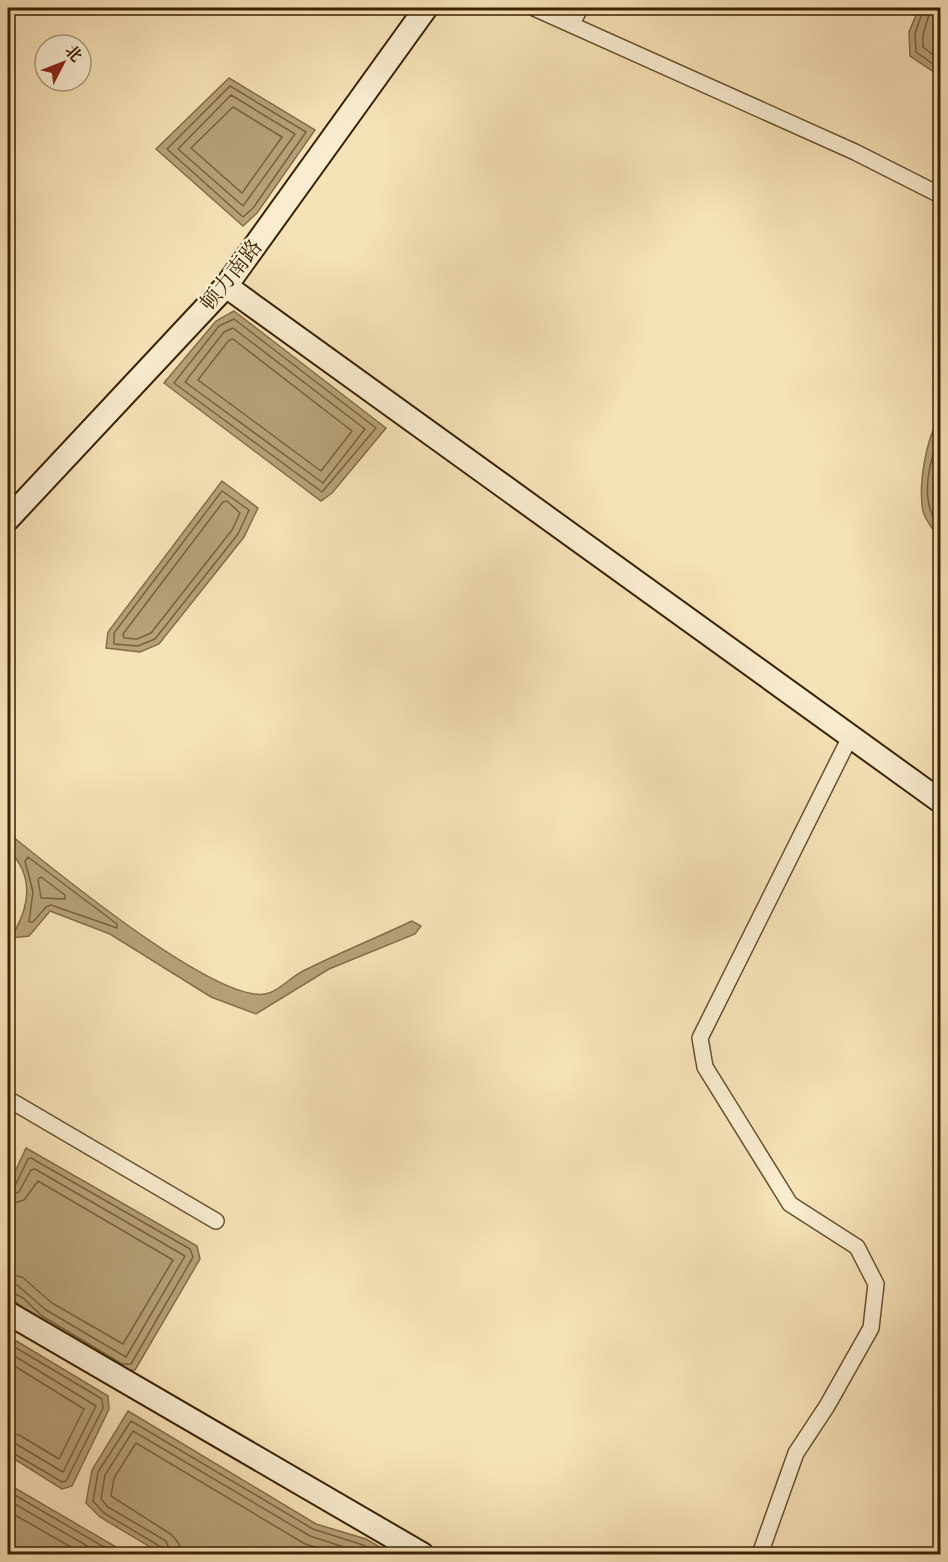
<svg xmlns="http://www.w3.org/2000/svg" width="948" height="1562" font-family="'IM FELL Double Pica','Noto Serif SC',serif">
<rect width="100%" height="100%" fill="#f6e2b7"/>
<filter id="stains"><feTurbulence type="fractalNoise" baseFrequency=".00333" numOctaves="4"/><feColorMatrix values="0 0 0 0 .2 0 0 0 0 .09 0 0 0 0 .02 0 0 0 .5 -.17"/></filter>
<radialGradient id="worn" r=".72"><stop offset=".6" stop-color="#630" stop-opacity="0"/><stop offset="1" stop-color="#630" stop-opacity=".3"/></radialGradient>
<path fill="#b6a179" stroke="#846e49" stroke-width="1.5" d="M 919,8 L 940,8 L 940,76 L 910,56 L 909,32 Z
M 229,78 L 315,130 L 257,213 L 243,226 L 156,149 Z
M 234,311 L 386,428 L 332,493 L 321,501 L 164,383 L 216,321 Z
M 940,417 L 940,529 L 932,528 C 929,523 924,517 923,511 C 918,486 926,438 940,417 Z
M 222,481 L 258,508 L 244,537 L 159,644 L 140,652 L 106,648 L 108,632 Z
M 8,833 C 49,865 222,1010 269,993 C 281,989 291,977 303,971 C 339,953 376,938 412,921 L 421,926 L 415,934 L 329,969 L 256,1014 L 211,997 L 110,934 L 50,911 L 29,936 L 10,938 C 25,917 34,888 19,863 C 11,849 7,851 8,833 Z
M 26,1148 L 197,1246 L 200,1259 L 135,1370 L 121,1370 L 38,1321 L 8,1295 L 8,1187 Z
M 8,1336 L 108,1396 L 109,1409 L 72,1486 L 62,1489 L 8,1455 Z
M 128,1411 L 316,1524 L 366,1539 L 392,1554 L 162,1554 L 100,1517 L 86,1503 L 92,1470 Z
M 8,1484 L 128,1554 L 8,1554 Z"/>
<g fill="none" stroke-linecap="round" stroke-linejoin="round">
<path stroke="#78623c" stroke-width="1.5" d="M 924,8 L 915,33 L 916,52 L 940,69
M 931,8 L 923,35 L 923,47 L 940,60
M 230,86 L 306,132 L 253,208 L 243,217 L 167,149 Z
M 231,95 L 295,134 L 243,206 L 178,149 Z
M 233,107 L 282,137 L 242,193 L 191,148 Z
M 234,319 L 376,428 L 322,492 L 174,383 L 219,326 Z
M 233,328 L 365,429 L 323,483 L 185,382 L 224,332 Z
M 233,339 L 352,431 L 321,471 L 198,380 L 229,340 Z
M 940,431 C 931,459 919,496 936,522 L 940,523
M 940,455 C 935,471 931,501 940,515
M 222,491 L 249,510 L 238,534 L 155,639 L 138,646 L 114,644 L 114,633 Z
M 227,501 L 240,513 L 232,530 L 151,633 L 137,639 L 124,638 L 123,634 L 223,502 Z
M 28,857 L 117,924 L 117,928 L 51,905 L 46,907 L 33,922 L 29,922 L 33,892 L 25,861 Z
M 41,877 L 65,895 L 65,899 L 41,898 L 38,879 Z
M 8,1188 L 15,1186 L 28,1159 L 31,1158 L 190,1249 L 193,1257 L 131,1364 L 122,1364 L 42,1316 L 23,1298 L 8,1290
M 8,1196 L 19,1192 L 31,1170 L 35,1169 L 185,1256 L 126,1357 L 46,1310 L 17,1285 L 8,1283
M 8,1205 L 24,1200 L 38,1181 L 173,1260 L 123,1344 L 52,1303 L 22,1277 L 8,1274
M 8,1343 L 102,1399 L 103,1408 L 66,1481 L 62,1482 L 8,1450
M 8,1352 L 96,1406 L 63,1472 L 16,1444 L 8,1442
M 8,1362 L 84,1409 L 59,1459 L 19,1435 L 8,1433
M 8,1491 L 116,1554
M 8,1500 L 101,1554
M 8,1511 L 83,1554
M 164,1554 L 161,1547 L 104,1513 L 93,1501 L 98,1472 L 131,1421 L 313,1529 L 363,1545 L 380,1554
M 171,1554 L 166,1541 L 108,1507 L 101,1499 L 105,1475 L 133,1431 L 310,1536 L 365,1554
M 180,1554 L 179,1544 L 172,1535 L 111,1496 L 114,1478 L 136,1443 L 305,1544 L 339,1554"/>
<g stroke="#68522e" stroke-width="18">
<path id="street" d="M 534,8 L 855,152 L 940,195
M 572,24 L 580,8
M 8,1099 L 216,1221
M 760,1554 L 796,1453 L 827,1406 L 871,1328 L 876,1284 L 857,1247 L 790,1204 L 705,1067 L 700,1038 L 851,735"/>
</g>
<g stroke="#392200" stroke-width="26">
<path id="secondary" d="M 226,286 L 940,801
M 8,519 L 226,286 L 426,8
M 8,1313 L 422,1554"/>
</g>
<use href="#street" stroke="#f9ecd0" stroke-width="15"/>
<use href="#secondary" stroke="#f9ecd0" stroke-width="22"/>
</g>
<g text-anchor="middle" stroke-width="5" stroke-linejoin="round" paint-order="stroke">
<g font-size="21" fill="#392200" stroke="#f9ecd0">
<text transform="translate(231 275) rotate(-51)" y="7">顿力南路</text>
</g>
</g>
<rect width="948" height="1562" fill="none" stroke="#f6e2b7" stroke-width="30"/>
<rect x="9" y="9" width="930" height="1544" fill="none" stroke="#392200" stroke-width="3"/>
<rect x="15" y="15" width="918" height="1532" fill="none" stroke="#392200" stroke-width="1.5"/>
<g transform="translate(63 63) rotate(48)"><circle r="28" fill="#f9ecd0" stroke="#ac9b7d" stroke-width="1.5"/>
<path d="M0-4.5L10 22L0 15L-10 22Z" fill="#8f2418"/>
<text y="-9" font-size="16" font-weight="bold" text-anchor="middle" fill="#392200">北</text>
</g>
<rect width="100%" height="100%" filter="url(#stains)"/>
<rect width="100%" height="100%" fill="url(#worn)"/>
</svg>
